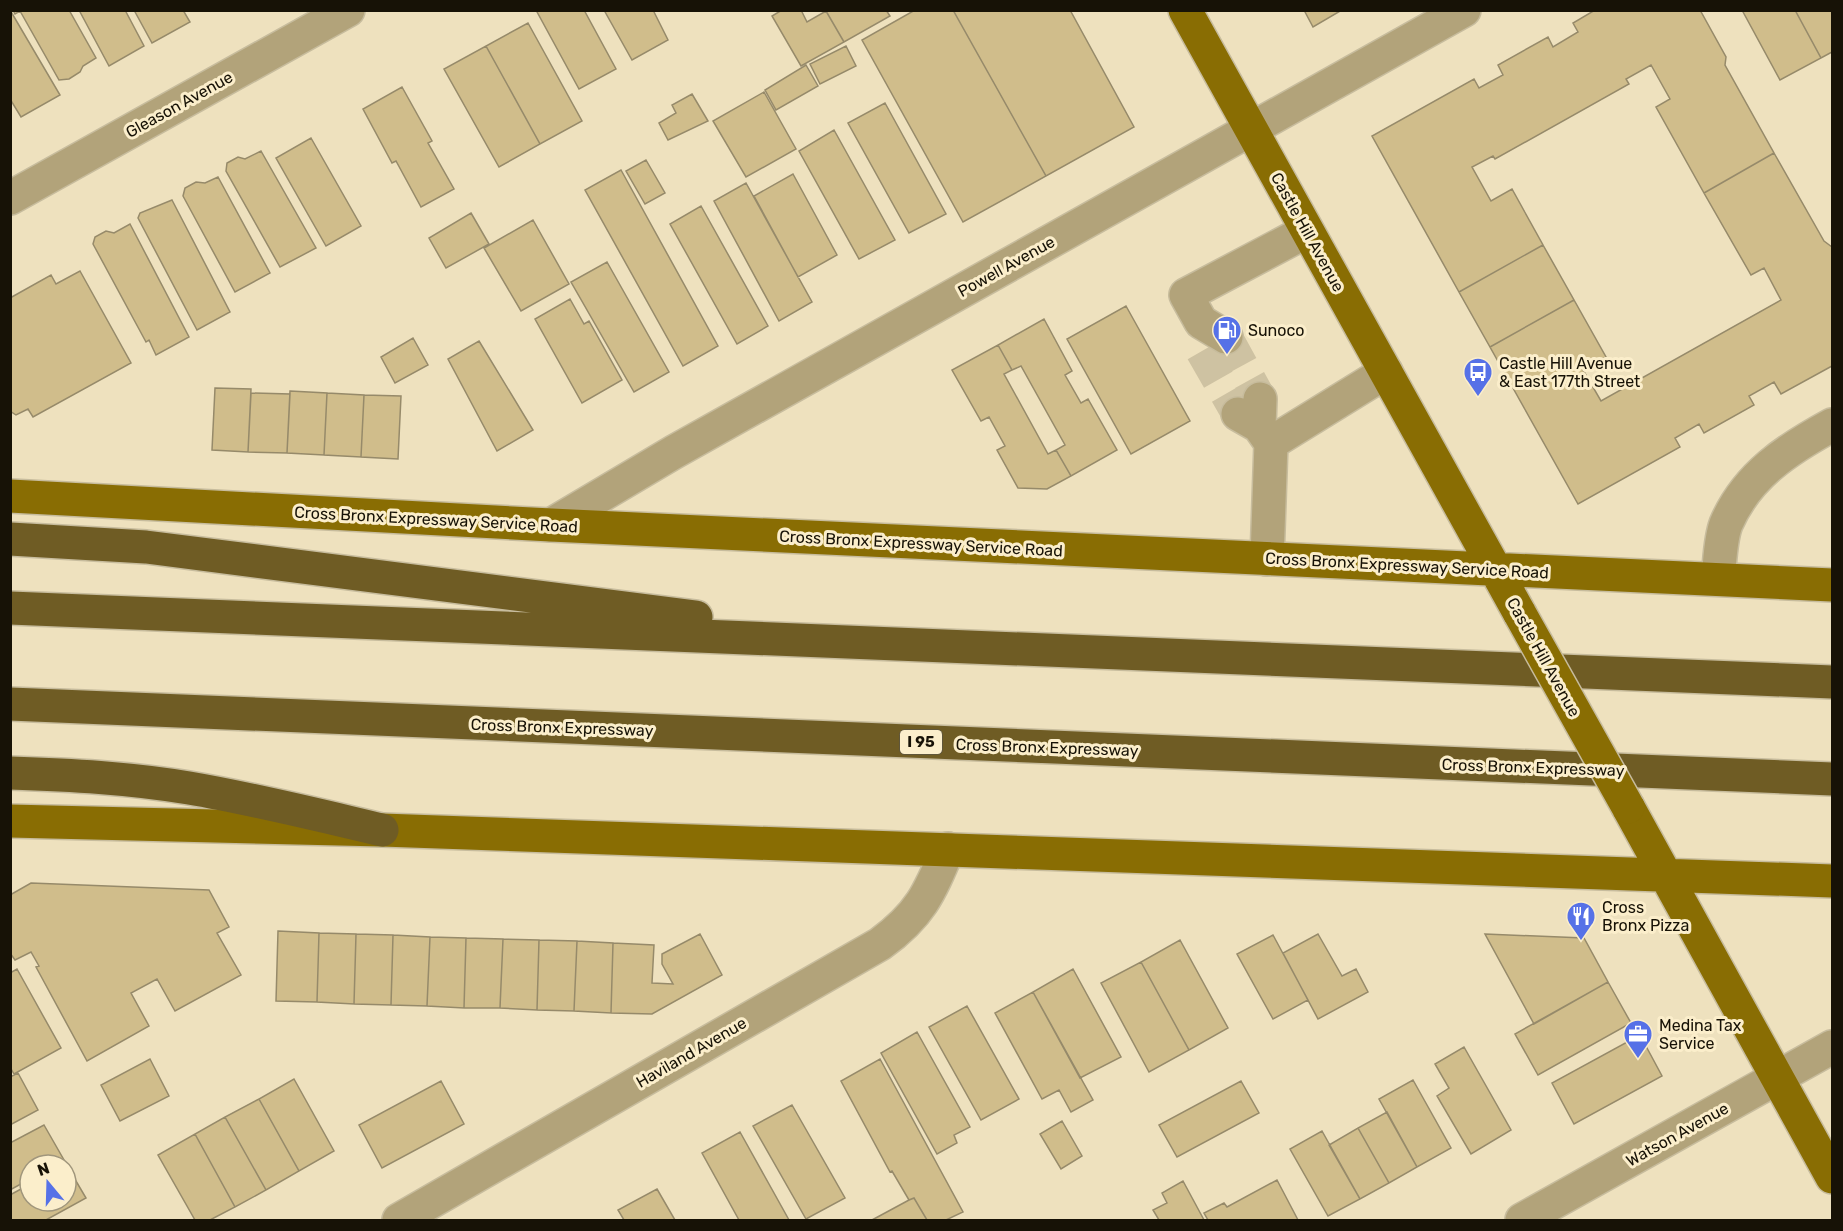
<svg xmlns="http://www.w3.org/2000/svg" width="1843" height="1231" font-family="Rubik,sans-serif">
<rect width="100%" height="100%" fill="#eee1be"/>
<path fill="#d0bd8b" stroke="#968a6a" stroke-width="1.5" d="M 10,10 L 60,95 L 21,117 L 10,99 Z
M 13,10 L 69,10 L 96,58 L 83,66 L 80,72 L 69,79 L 59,80 L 20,11 L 15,14 Z
M 79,10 L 125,10 L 144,46 L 109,66 Z
M 134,10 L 183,10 L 190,22 L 152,43 Z
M 536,10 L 584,10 L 616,69 L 579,89 Z
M 604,10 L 653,10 L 668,40 L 632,60 Z
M 782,10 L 801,10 L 807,22 L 826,11 L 844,42 L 801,66 L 772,16 Z
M 886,10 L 890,16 L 844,42 L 826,11 Z
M 915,10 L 953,10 L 1046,176 L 963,222 L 862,40 Z
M 953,10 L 1070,10 L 1134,127 L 1046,176 Z
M 1304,10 L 1342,10 L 1313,27 Z
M 1595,10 L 1700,10 L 1726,57 L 1725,65 L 1774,153 L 1704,193 L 1656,107 L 1670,99 L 1651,65 L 1626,79 L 1629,84 L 1495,159 L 1493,156 L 1472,167 L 1491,201 L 1512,189 L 1543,245 L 1459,292 L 1372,136 L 1474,79 L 1479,88 L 1503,75 L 1498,65 L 1548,37 L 1553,47 L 1578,32 L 1573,23 Z
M 1742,10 L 1795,10 L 1821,58 L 1780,80 Z
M 1795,10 L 1832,10 L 1832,52 L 1821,58 Z
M 528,23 L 582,121 L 540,144 L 486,46 Z
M 486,46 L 540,144 L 499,167 L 444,69 Z
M 846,46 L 856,66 L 820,84 L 810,64 Z
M 806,65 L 818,86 L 776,110 L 765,90 Z
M 402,87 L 432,141 L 428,143 L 454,189 L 421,207 L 396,161 L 392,163 L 363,109 Z
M 764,92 L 796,149 L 746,177 L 713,121 Z
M 692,94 L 708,121 L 668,140 L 659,123 L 676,113 L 672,105 Z
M 885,103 L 946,214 L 909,233 L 848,123 Z
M 834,130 L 895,240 L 859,259 L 799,151 Z
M 311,138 L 361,226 L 326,246 L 276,158 Z
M 261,151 L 316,248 L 280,267 L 226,171 L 227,163 L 238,157 L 245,159 Z
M 1774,153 L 1824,241 L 1832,247 L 1832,366 L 1781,394 L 1774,382 L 1749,396 L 1754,405 L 1704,433 L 1699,424 L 1675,438 L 1680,447 L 1578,504 L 1490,347 L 1574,300 L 1606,357 L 1583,370 L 1601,401 L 1781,300 L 1764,268 L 1751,275 L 1704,193 Z
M 646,160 L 665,193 L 645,204 L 626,171 Z
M 621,170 L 718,346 L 683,366 L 585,190 Z
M 793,174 L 837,255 L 798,277 L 754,196 Z
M 218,177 L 270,273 L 235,292 L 183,196 L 185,188 L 196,182 L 205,183 Z
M 746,183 L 812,302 L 779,321 L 714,201 Z
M 172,200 L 230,312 L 197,330 L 138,218 L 140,213 Z
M 701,206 L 768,326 L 737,344 L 670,224 Z
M 471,213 L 489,244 L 446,268 L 429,238 Z
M 533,220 L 569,284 L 521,311 L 484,248 Z
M 130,224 L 189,337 L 156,355 L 149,340 L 146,342 L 93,244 L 95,237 L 106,231 L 114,233 Z
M 1543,245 L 1574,300 L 1490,347 L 1459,292 Z
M 607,262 L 669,372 L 634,392 L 571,282 Z
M 80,271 L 131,363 L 33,417 L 28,409 L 16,415 L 10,411 L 10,298 L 51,275 L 56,284 Z
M 570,299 L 584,324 L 589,321 L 622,380 L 582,403 L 535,319 Z
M 1126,306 L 1190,421 L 1131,454 L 1067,339 Z
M 1044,319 L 1072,371 L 1065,375 L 1081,403 L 1088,399 L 1117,450 L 1071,476 L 1056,450 L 1065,445 L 1021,366 L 1012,370 L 998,345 Z
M 413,338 L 428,365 L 395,383 L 381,357 Z
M 479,341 L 533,430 L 497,451 L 448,359 Z
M 998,345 L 1012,370 L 1004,374 L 1048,454 L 1056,450 L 1071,476 L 1047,489 L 1018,488 L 997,450 L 1005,446 L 989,417 L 981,421 L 952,370 Z
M 215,388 L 251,389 L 248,452 L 212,450 Z
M 290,391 L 327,393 L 324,455 L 287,453 Z
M 251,393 L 290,394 L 287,453 L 248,452 Z
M 327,393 L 364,395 L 361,457 L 324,455 Z
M 364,395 L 401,396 L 398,459 L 361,457 Z
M 31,883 L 209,890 L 229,927 L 217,933 L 241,975 L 175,1011 L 157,979 L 131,993 L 149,1026 L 87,1061 L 36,967 L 39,966 L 31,952 L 15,960 L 10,953 L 10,895 Z
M 278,931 L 319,933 L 317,1002 L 276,1001 Z
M 319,933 L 356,934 L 354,1004 L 317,1002 Z
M 356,934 L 393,935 L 391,1005 L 354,1004 Z
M 700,934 L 722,975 L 652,1014 L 611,1013 L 613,943 L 654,945 L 652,983 L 673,984 L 662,964 L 662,954 Z
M 1318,934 L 1342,976 L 1356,969 L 1368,992 L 1318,1019 L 1283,953 Z
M 1485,934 L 1584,938 L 1608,982 L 1534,1024 Z
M 393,935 L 430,937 L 427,1006 L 391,1005 Z
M 1273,935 L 1308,1000 L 1273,1019 L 1237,954 Z
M 430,937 L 466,938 L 464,1008 L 427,1006 Z
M 466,938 L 503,939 L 500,1008 L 464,1008 Z
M 503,939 L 539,940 L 537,1010 L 500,1008 Z
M 539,940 L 577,941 L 574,1011 L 537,1010 Z
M 1180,940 L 1228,1028 L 1189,1050 L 1141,962 Z
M 577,941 L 613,943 L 611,1013 L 574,1011 Z
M 1141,962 L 1189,1050 L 1149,1072 L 1101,983 Z
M 17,969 L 61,1048 L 14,1074 L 10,1067 L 10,973 Z
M 1073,969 L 1121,1057 L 1080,1078 L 1033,992 Z
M 1608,982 L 1631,1023 L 1538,1075 L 1515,1034 Z
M 1033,992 L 1093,1100 L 1071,1112 L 1059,1090 L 1042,1099 L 995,1013 Z
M 967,1006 L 1019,1099 L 981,1120 L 929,1027 Z
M 917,1032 L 970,1127 L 954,1135 L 957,1143 L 937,1154 L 881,1053 Z
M 1640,1035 L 1662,1076 L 1574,1124 L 1552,1083 Z
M 1464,1047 L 1511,1130 L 1471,1154 L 1437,1096 L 1449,1088 L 1435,1064 Z
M 150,1059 L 169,1096 L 120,1121 L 101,1085 Z
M 880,1059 L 963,1212 L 946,1220 L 927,1220 L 914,1198 L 909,1200 L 892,1171 L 890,1172 L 841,1081 Z
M 18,1073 L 38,1110 L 10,1125 L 10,1077 Z
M 294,1079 L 334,1151 L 299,1171 L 259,1099 Z
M 1413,1080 L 1451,1148 L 1417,1167 L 1379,1099 Z
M 441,1081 L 464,1124 L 382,1168 L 359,1125 Z
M 1241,1081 L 1259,1113 L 1177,1157 L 1159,1125 Z
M 259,1099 L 299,1171 L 266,1190 L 225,1117 Z
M 792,1105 L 845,1198 L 806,1219 L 753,1126 Z
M 1387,1112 L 1417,1167 L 1389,1183 L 1358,1128 Z
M 225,1117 L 266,1190 L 235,1207 L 195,1134 Z
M 1062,1121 L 1082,1156 L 1061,1169 L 1040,1134 Z
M 44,1125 L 64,1160 L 56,1165 L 30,1165 L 30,1179 L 10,1190 L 10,1143 Z
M 1358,1128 L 1389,1183 L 1360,1199 L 1329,1145 Z
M 1322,1131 L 1360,1199 L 1328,1216 L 1290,1149 Z
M 740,1132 L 789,1220 L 739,1220 L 702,1153 Z
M 195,1134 L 235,1207 L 210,1220 L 195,1220 L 158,1155 Z
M 66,1164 L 86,1198 L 46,1220 L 10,1220 L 10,1195 L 30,1184 L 30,1201 L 66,1201 L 66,1165 L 63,1165 Z
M 1277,1180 L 1298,1220 L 1208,1220 L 1204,1213 L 1224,1203 L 1227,1207 Z
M 1183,1181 L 1204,1220 L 1159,1220 L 1153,1210 L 1167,1203 L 1162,1193 Z
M 657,1189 L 675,1220 L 624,1220 L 618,1210 Z
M 914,1198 L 927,1220 L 872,1220 L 909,1200 Z"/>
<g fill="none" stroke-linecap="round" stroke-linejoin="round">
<path stroke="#cec2a2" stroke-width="33" stroke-dasharray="33 16" stroke-linecap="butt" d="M 1226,337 L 1260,399
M 1202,351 L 1238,414"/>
<g stroke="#c7bc9d" stroke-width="36">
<path id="minor" d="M 10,198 L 348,10
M 1226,337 L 1201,322 L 1186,295 L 1307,231
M 1238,414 L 1259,426 L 1260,399
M 1259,426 L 1271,443 L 1386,372
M 551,525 L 674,452 L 1464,10
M 1267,559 L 1271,443
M 1718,579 C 1720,562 1720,540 1726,524 C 1747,475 1788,449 1832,425
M 399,1220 L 880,944 C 920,915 929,894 948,849
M 1522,1220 L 1832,1047"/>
</g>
<g stroke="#c7bc9d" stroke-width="36">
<path id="major" d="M 1185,10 L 1520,614
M 10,496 L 551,525 L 1832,585
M 1628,807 L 1832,1177
M 10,821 L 382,830 L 1832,881"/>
</g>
<g stroke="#c7bc9d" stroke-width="36">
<path id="highway" d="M 10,539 L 146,547 L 696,617
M 10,608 L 1832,682
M 10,704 L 1832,779
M 10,773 C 70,775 130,778 189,788 C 254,799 318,815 382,830"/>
</g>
<use href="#minor" stroke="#b2a37a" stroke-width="33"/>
<use href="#major" stroke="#896d03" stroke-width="33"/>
<use href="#highway" stroke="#6f5c24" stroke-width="33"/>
<g stroke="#c7bc9d" stroke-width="36" stroke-linecap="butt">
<path id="major-bridge" d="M 1520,614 L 1628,807"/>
</g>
<use href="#major-bridge" stroke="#896d03" stroke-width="33"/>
</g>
<defs>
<g id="fuel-pin" transform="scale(1.5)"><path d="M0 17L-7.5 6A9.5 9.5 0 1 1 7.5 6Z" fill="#5671e7" stroke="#fbeecb"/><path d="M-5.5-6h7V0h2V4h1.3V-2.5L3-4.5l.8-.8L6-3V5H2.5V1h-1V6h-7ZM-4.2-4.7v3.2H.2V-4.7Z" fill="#fff"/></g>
<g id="bus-pin" transform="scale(1.5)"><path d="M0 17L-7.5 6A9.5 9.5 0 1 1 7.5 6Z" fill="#5671e7" stroke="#fbeecb"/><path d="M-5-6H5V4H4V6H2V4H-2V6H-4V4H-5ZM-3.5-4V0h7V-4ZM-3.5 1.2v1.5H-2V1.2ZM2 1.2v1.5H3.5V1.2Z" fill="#fff"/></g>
<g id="restaurant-pin" transform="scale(1.5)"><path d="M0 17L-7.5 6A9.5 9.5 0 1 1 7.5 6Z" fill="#5671e7" stroke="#fbeecb"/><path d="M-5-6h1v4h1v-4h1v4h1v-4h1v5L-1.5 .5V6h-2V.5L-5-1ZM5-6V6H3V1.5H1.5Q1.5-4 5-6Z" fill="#fff"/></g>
<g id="office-pin" transform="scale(1.5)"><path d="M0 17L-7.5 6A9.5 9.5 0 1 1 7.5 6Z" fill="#5671e7" stroke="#fbeecb"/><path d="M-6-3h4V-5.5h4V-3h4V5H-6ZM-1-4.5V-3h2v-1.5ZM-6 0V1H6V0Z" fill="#fff"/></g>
</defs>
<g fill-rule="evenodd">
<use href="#fuel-pin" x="1227" y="330"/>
<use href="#bus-pin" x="1478" y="372"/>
<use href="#restaurant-pin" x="1581" y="916"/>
<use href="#office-pin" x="1638" y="1034"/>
</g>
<g text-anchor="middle" stroke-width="6" stroke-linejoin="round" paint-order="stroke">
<rect fill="#fbeecb" stroke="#5b5441" stroke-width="1.5" x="900" y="730" width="42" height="24" rx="4.5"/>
<g font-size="15" font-weight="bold" fill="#171206">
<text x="921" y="747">I 95</text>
</g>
<g font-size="16" fill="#171206" stroke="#fbeecb">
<text transform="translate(179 104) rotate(-29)" y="6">Gleason Avenue</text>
<text transform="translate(1308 232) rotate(61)" y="6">Castle Hill Avenue</text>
<text transform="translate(1006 266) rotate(-29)" y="6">Powell Avenue</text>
<text transform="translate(436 519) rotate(3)" y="6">Cross Bronx Expressway Service Road</text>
<text transform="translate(921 543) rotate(3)" y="6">Cross Bronx Expressway Service Road</text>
<text transform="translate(1407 565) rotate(3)" y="6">Cross Bronx Expressway Service Road</text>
<text transform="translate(1544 657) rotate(61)" y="6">Castle Hill Avenue</text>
<text transform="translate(562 727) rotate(2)" y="6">Cross Bronx Expressway</text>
<text transform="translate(1047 747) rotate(2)" y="6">Cross Bronx Expressway</text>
<text transform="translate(1533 767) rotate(2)" y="6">Cross Bronx Expressway</text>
<text transform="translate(691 1052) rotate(-30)" y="6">Haviland Avenue</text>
<text transform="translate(1677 1134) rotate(-29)" y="6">Watson Avenue</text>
</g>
<g font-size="16" fill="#171206" stroke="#fbeecb" text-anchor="start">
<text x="1248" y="336">Sunoco</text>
<text x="1499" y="369">Castle Hill Avenue<tspan x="1499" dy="18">&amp; East 177th Street</tspan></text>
<text x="1602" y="913">Cross<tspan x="1602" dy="18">Bronx Pizza</tspan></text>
<text x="1659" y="1031">Medina Tax<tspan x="1659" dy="18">Service</tspan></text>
</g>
</g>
<rect width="1843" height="1231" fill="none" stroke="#171206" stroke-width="24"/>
<g transform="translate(48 1183) rotate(341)"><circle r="28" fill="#fbeecb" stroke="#a0967c" stroke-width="1.5"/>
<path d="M0-4.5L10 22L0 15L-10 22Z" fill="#5671e7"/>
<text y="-9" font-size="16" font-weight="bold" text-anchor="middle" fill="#171206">N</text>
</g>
</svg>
